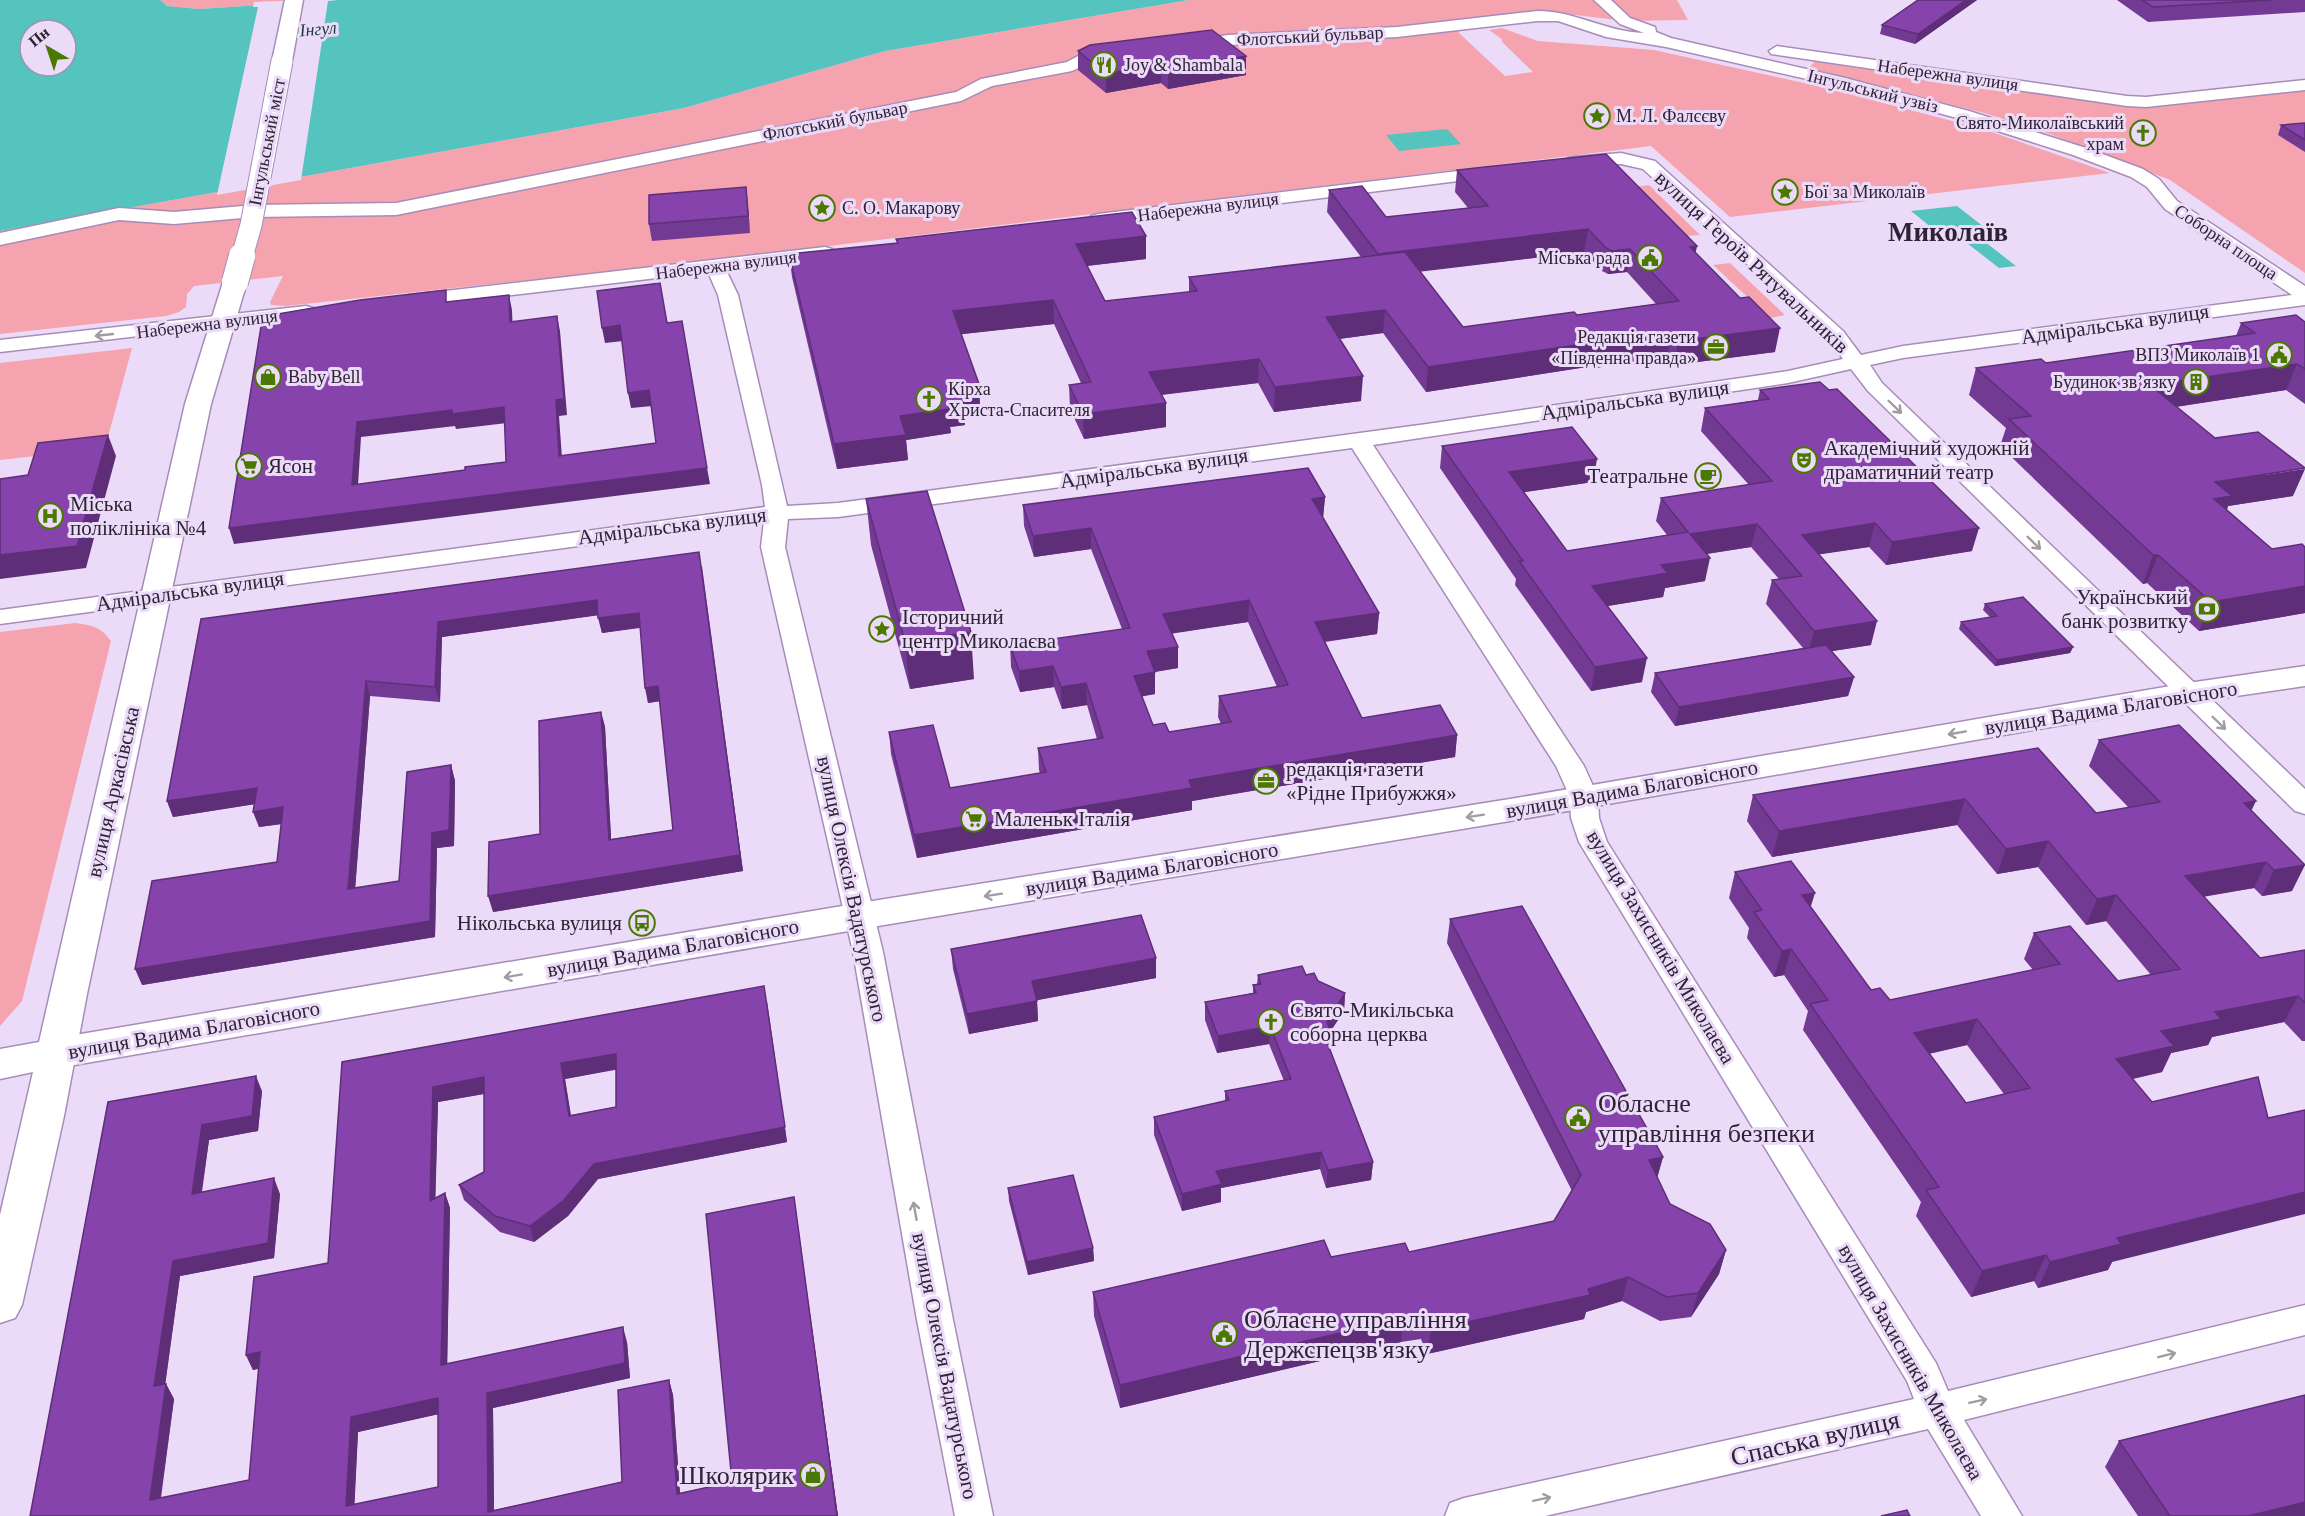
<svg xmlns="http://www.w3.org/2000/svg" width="2305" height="1516" font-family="'Times New Roman',serif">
<rect width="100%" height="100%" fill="#ecdbf8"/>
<path fill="#f5a3ae" d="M 160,0 L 337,0 L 199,9 L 167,6 Z
M 1189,0 L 1677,0 L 1688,20 L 1625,21 L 1576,15 L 1531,13 L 1456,23 L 1459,33 L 1505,76 L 1533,72 L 1501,41 L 1503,40 L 1489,30 L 1502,28 L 1538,41 L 1654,50 L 1827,88 L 1986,130 L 2110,173 L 1730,217 L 1651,146 L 706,261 L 286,306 L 271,305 L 270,302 L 283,276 L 194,286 L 187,294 L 186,307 L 179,312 L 166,316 L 0,334 L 0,231 L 684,108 L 885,51 Z
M 1816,60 L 2140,108 L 2305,90 L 2305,273 L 2170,180 L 2050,134 L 1984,113 L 1809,68 Z
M 1649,185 L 1700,235 L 1687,236 L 1636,187 Z
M 1730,263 L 1785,315 L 1770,318 L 1713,265 Z
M 132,348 L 105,448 L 0,460 L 0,363 Z
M 75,623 C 92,625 101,627 111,641 L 22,1001 L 0,1026 L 0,632 Z"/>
<path fill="#55c3be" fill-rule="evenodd" d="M 0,0 L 160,0 L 167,6 L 199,9 L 337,0 L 1189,0 L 885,51 L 684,108 L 0,231 ZM 30,30 L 66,30 L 66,66 L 30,66 Z
M 1447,129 L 1461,144 L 1399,151 L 1386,135 Z
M 1957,206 L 1984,227 L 1937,232 L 1911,211 Z
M 1980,238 L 2016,266 L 1999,268 L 1963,240 Z"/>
<path fill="#ecdbf8" d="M 301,0 L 337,0 L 328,1 L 301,180 L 217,195 L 258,7 L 253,7 L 254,2 Z"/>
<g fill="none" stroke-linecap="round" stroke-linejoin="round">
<g stroke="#a78cba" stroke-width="3">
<path id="street" d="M 1594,0 L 1611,0 L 1630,18 L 1655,27 L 1656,32 L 1671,38 L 1845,78 L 1969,111 L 2086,148 L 2143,169 L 2159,179 L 2177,201 L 2305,286 L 2305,305 L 1903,358 L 1870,365 L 1882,383 L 2305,789 L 2305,814 L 2295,811 L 1868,391 L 1851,369 L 1788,383 L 1373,445 L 1584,766 L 1598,797 L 1599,818 L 1607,842 L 1936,1363 L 1948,1391 L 2305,1305 L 2305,1335 L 1964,1420 L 2022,1516 L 1981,1516 L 1928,1429 L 1545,1516 L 1445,1516 L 1450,1503 L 1464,1498 L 1914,1399 L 1907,1381 L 1579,842 L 1571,818 L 1570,797 L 1556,766 L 1352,448 L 838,517 L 788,519 L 785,547 L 883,952 L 953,1320 L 993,1516 L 955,1516 L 917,1320 L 853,952 L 761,547 L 764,521 L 0,624 L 0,610 L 765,507 L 762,485 L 718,295 L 708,272 L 410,307 L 403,305 L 400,301 L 403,297 L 410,295 L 825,247 L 832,249 L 835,253 L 832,257 L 825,259 L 726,270 L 738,295 L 787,506 L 838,503 L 1427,424 L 1788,371 L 1843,359 L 1829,339 L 1643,169 L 1621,164 L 1568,166 L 1565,162 L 1568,158 L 1574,157 L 1621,153 L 1655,161 L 1843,331 L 1861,355 L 1903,346 L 2292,295 L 2165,209 L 2147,187 L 2131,177 L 2073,155 L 1957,118 L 1842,87 L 1666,47 L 1606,37 L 1558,21 L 1538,21 L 1397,37 L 1228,45 L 1190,51 L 1182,46 L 1190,41 L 1228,35 L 1397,27 L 1538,11 C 1576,11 1606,32 1644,33 L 1620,24 Z
M 1777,46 L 2127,96 L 2146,97 L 2305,80 L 2305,90 L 2146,107 L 2127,106 L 1771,54 L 1769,51 Z
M 1113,48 L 1119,50 L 1121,53 L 1119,56 L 1091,62 L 1072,71 L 992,86 L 961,101 L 396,215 L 254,217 L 174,224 L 119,220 L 0,245 L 0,233 L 119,208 L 174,212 L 254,205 L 396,203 L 956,92 L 981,79 L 1067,62 L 1080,55 Z
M 1492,167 L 1498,168 L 1501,172 L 1498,176 L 1098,226 L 1091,224 L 1089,220 L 1091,216 L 1098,214 Z
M 306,306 L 313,308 L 316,312 L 313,316 L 0,352 L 0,340 Z"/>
</g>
<g stroke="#a78cba" stroke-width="3">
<path id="primary" d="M 2305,666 L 2305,686 L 2188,703 L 1516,820 L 860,929 L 57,1068 L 43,1063 L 38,1053 L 43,1043 L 57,1038 L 860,903 L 1516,798 L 2188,683 Z"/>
</g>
<g stroke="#a78cba" stroke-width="3">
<path id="highway" d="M 285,0 L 303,0 L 292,61 L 289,65 L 275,65 L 272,61 Z
M 235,275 L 243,277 L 247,282 L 211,404 L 87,994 L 64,1116 L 22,1305 L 15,1318 L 0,1323 L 0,1215 L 33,1072 L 0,1079 L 0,1049 L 39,1042 L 185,404 L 223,282 L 227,277 Z"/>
</g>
<use href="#street" fill="#fff" fill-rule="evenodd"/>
<use href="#primary" fill="#fff" fill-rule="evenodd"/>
<use href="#highway" fill="#fff" fill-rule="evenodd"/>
<g stroke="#a78cba" stroke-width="23" stroke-linecap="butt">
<path id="highway-bridge-far1" d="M 242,257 L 251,225 L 282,61"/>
</g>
<g stroke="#a78cba" stroke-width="28" stroke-linecap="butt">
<path id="highway-bridge" d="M 235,282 L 242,256"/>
</g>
<use href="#highway-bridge-far1" stroke="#fff" stroke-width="21"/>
<use href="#highway-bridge" stroke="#fff" stroke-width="26"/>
</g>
<path fill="#733a94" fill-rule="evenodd" d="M 1918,0 L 1977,0 L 1915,44 L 1880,34 L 1882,25 Z
M 2117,0 L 2305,0 L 2305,12 L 2148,22 Z
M 1078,51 L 1246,75 L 1168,89 L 1161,83 L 1106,93 L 1078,70 Z
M 2305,123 L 2305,152 L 2278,135 L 2281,125 Z
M 1457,170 L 1697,246 L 1695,253 L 1775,352 L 1674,365 L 1667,358 L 1594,368 L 1593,366 L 1426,392 L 1383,333 L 1339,339 L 1361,401 L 1274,412 L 1258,383 L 1162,395 L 1166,403 L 1166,427 L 1084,439 L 1070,409 L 1069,385 L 1081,383 L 1054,324 L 961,334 L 979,384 L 980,409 L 964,411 L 965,425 L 950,427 L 951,433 L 906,440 L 908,460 L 837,469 L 792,277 L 789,254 L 897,243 L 896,239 L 1146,236 L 1146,259 L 1087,266 L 1105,301 L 1189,292 L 1189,277 L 1361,257 L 1327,212 L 1329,190 L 1386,217 L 1468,208 L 1455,192 ZM 1584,252 L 1602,271 L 1608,274 L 1627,272 L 1656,304 L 1577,315 L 1463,327 L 1420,271 Z
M 746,187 L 750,233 L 652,241 L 649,224 Z
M 2305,322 L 2305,404 L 2286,390 L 2176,407 L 2215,438 L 2293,496 L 2228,506 L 2227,510 L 2272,549 L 2305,547 L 2305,613 L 2199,631 L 2147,583 L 2143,584 L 2000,446 L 2006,428 L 1969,395 L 1976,368 L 2046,363 L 2236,336 L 2241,323 Z
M 1760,390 L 1972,551 L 1886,565 L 1869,547 L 1819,554 L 1871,645 L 1832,651 L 1854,677 L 1848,696 L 1675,726 L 1651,692 L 1655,673 L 1803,648 L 1766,604 L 1772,580 L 1779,579 L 1751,547 L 1707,554 L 1705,581 L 1665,588 L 1663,597 L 1608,606 L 1642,682 L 1591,691 L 1515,585 L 1516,579 L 1440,468 L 1442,446 L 1593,482 L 1524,492 L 1567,551 L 1667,535 L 1656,521 L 1661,498 L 1749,485 L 1701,431 L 1705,408 L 1758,400 Z
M 1325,497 L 1323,518 L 1379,613 L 1377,634 L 1325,642 L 1362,718 L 1457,735 L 1455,757 L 1192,801 L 1192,810 L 917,858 L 891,754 L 889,732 L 950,788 L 1040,773 L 1039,770 L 1038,748 L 1097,739 L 1087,705 L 1062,709 L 1054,687 L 1020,692 L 1011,667 L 1010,645 L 1122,629 L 1091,549 L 1034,557 L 1024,526 L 1023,505 ZM 1248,622 L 1277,687 L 1219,696 L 1218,717 L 1221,724 L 1169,732 L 1153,725 L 1142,696 L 1155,694 L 1155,672 L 1178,668 L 1172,633 Z
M 866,499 L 974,679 L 910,689 L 871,545 Z
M 702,566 L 743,871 L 493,912 L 540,834 L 601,712 L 605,727 L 611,839 L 673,830 L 660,701 L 648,703 L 640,628 L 602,633 L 598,615 L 442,637 L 440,702 L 370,696 L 355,888 L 399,881 L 451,765 L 455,781 L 454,846 L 437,848 L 435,937 L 142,985 L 277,862 L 281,824 L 259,827 L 254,804 L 173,817 L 167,801 L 201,619 Z
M 1985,604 L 2073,647 L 2070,653 L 1995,666 L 1959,629 L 1961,622 L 1990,617 L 1983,610 Z
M 2099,740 L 2252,811 L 2292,891 L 2262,896 L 2254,888 L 2204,896 L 2260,958 L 2305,950 L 2305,1041 L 2302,1041 L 2284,1022 L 2212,1037 L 2208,1045 L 2171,1053 L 2162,1072 L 2133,1079 L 2112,1262 L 2108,1270 L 2038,1288 L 2034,1281 L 1971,1297 L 1916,1216 L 1921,1202 L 1803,1030 L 1808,1011 L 1784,975 L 1774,977 L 1747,938 L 1749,928 L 1729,898 L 1735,872 L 1810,907 L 1871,990 L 1890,1000 L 2033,970 L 2024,959 L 2034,933 L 2118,981 L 2151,975 L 2106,921 L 2086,925 L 2038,867 L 1997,874 L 1957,825 L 1772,857 L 1747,821 L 1753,795 L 2038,748 L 2096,813 L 2129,808 L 2089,766 ZM 1967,1045 L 2004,1094 L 1966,1103 L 1929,1054 Z
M 1450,919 L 1663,1157 L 1657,1178 L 1670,1204 L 1726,1250 L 1719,1274 L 1691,1317 L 1660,1321 L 1622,1301 L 1586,1312 L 1584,1319 L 1427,1354 L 1421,1339 L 1401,1342 L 1120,1408 L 1094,1316 L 1093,1292 L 1331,1257 L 1409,1252 L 1554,1221 L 1572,1191 L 1447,943 Z
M 951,949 L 1156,978 L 1037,1000 L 1038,1021 L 969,1034 L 953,969 Z
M 1258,975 L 1306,975 L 1345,993 L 1344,1011 L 1330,1032 L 1329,1049 L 1373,1162 L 1371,1180 L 1326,1188 L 1320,1169 L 1221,1188 L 1221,1202 L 1182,1211 L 1154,1135 L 1154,1117 L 1225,1101 L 1225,1091 L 1284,1081 L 1269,1044 L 1217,1053 L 1205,1020 L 1205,1002 L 1253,993 L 1253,985 L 1257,984 Z
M 764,986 L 787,1142 L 598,1179 L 568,1216 L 534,1242 L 500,1232 L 464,1200 L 459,1185 L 484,1172 L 484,1094 L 438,1102 L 435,1198 L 445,1193 L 450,1208 L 447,1364 L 627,1342 L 630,1378 L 493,1408 L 494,1510 L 622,1482 L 669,1380 L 673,1395 L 680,1493 L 732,1482 L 794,1197 L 838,1516 L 30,1516 L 108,1102 L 262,1091 L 258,1131 L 209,1140 L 202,1192 L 280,1194 L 274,1258 L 180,1276 L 165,1384 L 166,1384 L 174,1399 L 161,1498 L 249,1480 L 259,1368 L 253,1370 L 246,1355 L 328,1263 L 342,1062 ZM 616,1069 L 616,1107 L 571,1115 L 565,1079 ZM 438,1414 L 438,1487 L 354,1505 L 358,1432 Z
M 1008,1188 L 1093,1248 L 1094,1261 L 1028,1275 L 1009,1201 Z
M 2119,1441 L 2305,1516 L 2138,1516 L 2105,1467 Z"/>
<path fill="#5e2f78" d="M 1966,0 L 1977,0 L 1915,44 L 1918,34 Z
M 1246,56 L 1246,75 L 1168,89 L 1168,69 Z
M 1161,63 L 1161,83 L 1106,93 L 1106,74 Z
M 746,187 L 748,203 L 750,233 L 748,216 Z
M 1588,229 L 1584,252 L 1376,277 L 1378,254 Z
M 1146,236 L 1146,259 L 1076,267 L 1076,244 Z
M 1697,246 L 1692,269 L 1690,247 Z
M 1630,249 L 1627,272 L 1608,274 L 1612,251 Z
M 509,295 L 512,310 L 513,337 L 510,322 Z
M 1053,300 L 1054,324 L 955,335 L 953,311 Z
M 1385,310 L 1383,333 L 1324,341 L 1326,317 Z
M 557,316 L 560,331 L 567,415 L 559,416 L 563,472 L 559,456 L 556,400 Z
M 620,325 L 623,341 L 605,343 L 602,328 Z
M 1780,328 L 1775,352 L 1674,365 L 1678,341 Z
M 1672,334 L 1667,358 L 1594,368 L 1598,344 Z
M 1596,342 L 1593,366 L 1426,392 L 1428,367 Z
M 1259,359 L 1258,383 L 1149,396 L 1149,372 Z
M 2297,364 L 2286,390 L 2140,412 L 2150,385 Z
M 1363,376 L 1361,401 L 1274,412 L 1275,387 Z
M 979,384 L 980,409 L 964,411 L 965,425 L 950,427 L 951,433 L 906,440 L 908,460 L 837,469 L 834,444 L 900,416 L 959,387 Z
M 649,390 L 652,406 L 631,408 L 628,393 Z
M 1166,403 L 1166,427 L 1084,439 L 1083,414 Z
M 504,407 L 507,423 L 456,429 L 455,426 L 361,437 L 357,501 L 352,485 L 357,422 L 452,410 Z
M 108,435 L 116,456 L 86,568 L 0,579 L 0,555 Z
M 1597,459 L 1593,482 L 1506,495 L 1509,472 Z
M 707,468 L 710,484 L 234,544 L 229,528 Z
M 2305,469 L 2293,496 L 2228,506 L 2221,524 L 2203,527 L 2215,482 Z
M 1325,497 L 1323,518 L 1312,499 Z
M 1875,523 L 1869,547 L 1796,558 L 1802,535 Z
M 1757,524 L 1751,547 L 1685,557 L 1690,534 Z
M 1091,528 L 1091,549 L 1034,557 L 1033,536 Z
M 1979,528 L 1972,551 L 1886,565 L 1892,542 Z
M 699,552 L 743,871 L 493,912 L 488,896 L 740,855 Z
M 2153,555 L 2158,555 L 2147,583 L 2143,584 Z
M 1710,558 L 1705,581 L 1665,588 L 1663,597 L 1588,609 L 1592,586 L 1661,565 Z
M 2305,586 L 2305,613 L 2199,631 L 2211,602 Z
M 597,600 L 600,615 L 442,637 L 440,702 L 435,687 L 438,622 Z
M 1249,600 L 1248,622 L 1163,635 L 1163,614 Z
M 639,613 L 642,627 L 602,633 L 598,618 Z
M 1379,613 L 1377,634 L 1313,643 L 1315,622 Z
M 1877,621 L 1871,645 L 1808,655 L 1814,631 Z
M 971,632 L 974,679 L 910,689 L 905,642 Z
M 1178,647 L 1178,668 L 1147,673 L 1147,651 Z
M 2073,647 L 2070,653 L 1995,666 L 1997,660 Z
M 1647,658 L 1642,682 L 1591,691 L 1595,667 Z
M 1053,666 L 1054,687 L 1020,692 L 1019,671 Z
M 1155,672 L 1155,694 L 1134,698 L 1134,676 Z
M 1854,677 L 1848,696 L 1675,726 L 1679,707 Z
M 366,681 L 370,696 L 354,904 L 348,889 Z
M 1086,683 L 1087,705 L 1062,709 L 1061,687 Z
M 658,686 L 661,701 L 648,703 L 645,688 Z
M 601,712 L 605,727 L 612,855 L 609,840 Z
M 1457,735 L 1455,757 L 1192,801 L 1192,810 L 917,858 L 914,835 L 1189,780 Z
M 451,765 L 455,781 L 454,846 L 437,848 L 435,937 L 142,985 L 135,969 L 430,921 L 432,833 Z
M 257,788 L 262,803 L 173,817 L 167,801 Z
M 1965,799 L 1957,825 L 1772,857 L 1779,831 Z
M 2256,801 L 2244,826 L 2244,803 Z
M 283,807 L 289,823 L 259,827 L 253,812 Z
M 2048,841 L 2038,867 L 1997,874 L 2006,849 Z
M 2266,862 L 2254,888 L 2174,902 L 2185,876 Z
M 2305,865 L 2292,891 L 2262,896 L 2274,870 Z
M 1815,893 L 1807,919 L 1802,895 Z
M 2116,895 L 2106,921 L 2086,925 L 2097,899 Z
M 1791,949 L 1784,975 L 1774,977 L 1782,951 Z
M 1156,958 L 1156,978 L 1033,1001 L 1032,981 Z
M 1345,993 L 1344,1011 L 1330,1032 L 1329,1050 L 1324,1034 L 1327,1022 Z
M 2298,996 L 2284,1022 L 2212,1037 L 2208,1045 L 2171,1053 L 2162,1072 L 2104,1085 L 2116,1059 L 2161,1031 L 2215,1012 Z
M 767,1001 L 787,1142 L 598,1179 L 568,1216 L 534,1242 L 530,1226 L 594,1164 Z
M 1037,1001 L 1038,1021 L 969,1034 L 967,1014 Z
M 1977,1019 L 1967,1045 L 1905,1059 L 1914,1033 Z
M 1270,1026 L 1269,1044 L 1217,1053 L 1218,1036 Z
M 616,1054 L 620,1069 L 565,1079 L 573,1131 L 569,1116 L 561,1063 Z
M 256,1076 L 262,1091 L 258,1131 L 209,1140 L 199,1209 L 192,1194 L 202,1125 Z
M 484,1077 L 489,1093 L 438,1102 L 435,1216 L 430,1201 L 433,1087 Z
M 1321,1152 L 1320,1169 L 1221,1188 L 1221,1202 L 1182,1211 L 1182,1194 L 1216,1171 Z
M 1663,1157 L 1656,1182 L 1649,1160 Z
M 1373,1162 L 1371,1180 L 1326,1188 L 1328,1170 Z
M 274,1178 L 280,1194 L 274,1258 L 180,1276 L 163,1401 L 154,1386 L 173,1261 Z
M 2305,1192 L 2305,1214 L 2112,1262 L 2108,1270 L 2038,1288 L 2050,1262 L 2117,1238 Z
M 445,1193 L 450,1208 L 447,1380 L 441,1365 Z
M 794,1197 L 796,1213 L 838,1516 L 837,1516 Z
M 1093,1248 L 1094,1261 L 1028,1275 L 1027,1262 Z
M 1726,1250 L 1719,1274 L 1691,1317 L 1698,1293 Z
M 2046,1255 L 2034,1281 L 1971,1297 L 1982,1271 Z
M 1628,1277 L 1622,1301 L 1586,1312 L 1584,1319 L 1427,1354 L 1431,1330 L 1588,1289 Z
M 1404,1318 L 1401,1342 L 1120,1408 L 1120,1385 Z
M 623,1327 L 627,1342 L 630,1378 L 493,1408 L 494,1516 L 488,1512 L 487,1393 Z
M 260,1352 L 268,1367 L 253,1370 L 246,1355 Z
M 669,1380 L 673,1395 L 681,1508 L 677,1494 Z
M 166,1384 L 174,1399 L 158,1515 L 150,1500 Z
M 438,1398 L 444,1413 L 358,1432 L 354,1516 L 346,1506 L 351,1417 Z
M 2305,1502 L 2305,1516 L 2248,1516 Z"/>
<path fill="#8643ac" stroke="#5e2f78" stroke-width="1.5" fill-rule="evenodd" d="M 1918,0 L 1966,0 L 1918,34 L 1882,25 Z
M 2142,0 L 2271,0 L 2153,7 Z
M 1212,30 L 1246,56 L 1168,69 L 1161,63 L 1106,74 L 1078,51 L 1090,45 Z
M 2305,123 L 2305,140 L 2281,125 Z
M 1606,154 L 1697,246 L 1690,247 L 1740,298 L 1749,297 L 1780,328 L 1678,341 L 1672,334 L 1598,344 L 1596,342 L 1428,367 L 1385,310 L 1326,317 L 1363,376 L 1275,387 L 1259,359 L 1149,372 L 1166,403 L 1083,414 L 1069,385 L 1091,382 L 1053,300 L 953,311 L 979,384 L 959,387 L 964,401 L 947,403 L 949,409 L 900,416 L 906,435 L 834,444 L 789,254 L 898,243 L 896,239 L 1132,212 L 1146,236 L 1076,244 L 1105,301 L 1197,291 L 1189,277 L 1405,252 L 1463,327 L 1574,312 L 1577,315 L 1679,301 L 1630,249 L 1612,251 L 1606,248 L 1588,229 L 1378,254 L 1329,190 L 1362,186 L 1386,217 L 1488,206 L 1457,170 Z
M 746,187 L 748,216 L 649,224 L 649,195 Z
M 660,283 L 667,323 L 682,321 L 707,468 L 229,528 L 262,320 L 272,315 L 360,300 L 446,290 L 446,302 L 509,295 L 510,322 L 557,316 L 564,399 L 556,400 L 559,456 L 656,443 L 649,390 L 628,393 L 620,325 L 602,328 L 597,291 ZM 504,407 L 506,462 L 465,467 L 465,470 L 352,485 L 357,422 L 452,410 L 452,414 Z
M 2296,315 L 2305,322 L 2305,369 L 2297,364 L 2150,385 L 2215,438 L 2258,432 L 2305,468 L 2215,482 L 2232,496 L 2214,499 L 2272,549 L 2302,544 L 2305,547 L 2305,586 L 2211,602 L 2158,555 L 2153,555 L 2009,419 L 2031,416 L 1976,368 L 2041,359 L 2046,363 L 2255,333 L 2241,323 Z
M 1820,382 L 1829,390 L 1837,389 L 1979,528 L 1892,542 L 1875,523 L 1802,535 L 1877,621 L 1814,631 L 1772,580 L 1802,576 L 1757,524 L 1690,534 L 1710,558 L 1661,565 L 1668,573 L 1592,586 L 1647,658 L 1595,667 L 1519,561 L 1523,561 L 1442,446 L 1572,427 L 1597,459 L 1509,472 L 1567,551 L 1688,532 L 1661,498 L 1772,481 L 1705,408 L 1769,399 L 1760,390 Z
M 108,435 L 77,546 L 0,555 L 0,479 L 28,475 L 38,443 Z
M 1308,468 L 1325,497 L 1312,499 L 1379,613 L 1315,622 L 1362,718 L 1440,705 L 1457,735 L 1189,780 L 1192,788 L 914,835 L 889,732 L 933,725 L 950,788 L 1046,772 L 1038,748 L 1103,738 L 1086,683 L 1061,687 L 1053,666 L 1019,671 L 1010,645 L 1130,628 L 1091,528 L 1033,536 L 1023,505 ZM 1249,600 L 1288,685 L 1219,696 L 1231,722 L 1169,732 L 1165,723 L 1153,725 L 1134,676 L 1155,672 L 1147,651 L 1178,647 L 1163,614 Z
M 927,491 L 971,632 L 905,642 L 866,499 Z
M 699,552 L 740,855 L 488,896 L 489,842 L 540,834 L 539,721 L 601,712 L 609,840 L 673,830 L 658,686 L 645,688 L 639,613 L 598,618 L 597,600 L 438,622 L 435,687 L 366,681 L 348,889 L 399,881 L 407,772 L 451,765 L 449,830 L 432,833 L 430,921 L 135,969 L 152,881 L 277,862 L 283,807 L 253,812 L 257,788 L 167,801 L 201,619 Z
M 2023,597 L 2073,647 L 1997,660 L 1961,622 L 1997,616 L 1985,604 Z
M 1826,645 L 1854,677 L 1679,707 L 1655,673 Z
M 2179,725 L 2256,801 L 2244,803 L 2305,865 L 2274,870 L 2266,862 L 2185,876 L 2260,958 L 2305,950 L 2305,1003 L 2298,996 L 2215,1012 L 2221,1019 L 2161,1031 L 2174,1046 L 2116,1059 L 2152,1102 L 2258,1077 L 2268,1118 L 2305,1110 L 2305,1192 L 2117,1238 L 2121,1244 L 2050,1262 L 2046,1255 L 1982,1271 L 1926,1190 L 1939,1187 L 1810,1004 L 1828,1000 L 1791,949 L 1782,951 L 1754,912 L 1762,910 L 1735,872 L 1791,861 L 1815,893 L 1802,895 L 1871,990 L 1880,988 L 1890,1000 L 2060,964 L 2034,933 L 2070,926 L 2118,981 L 2180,969 L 2116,895 L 2097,899 L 2048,841 L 2006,849 L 1965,799 L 1779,831 L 1753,795 L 2038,748 L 2096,813 L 2160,802 L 2099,740 ZM 1977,1019 L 2030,1088 L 1966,1103 L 1914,1033 Z
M 1522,906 L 1663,1157 L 1649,1160 L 1670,1204 L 1710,1224 L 1726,1250 L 1698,1293 L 1667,1297 L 1628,1277 L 1588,1289 L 1590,1295 L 1431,1330 L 1425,1315 L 1404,1318 L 1120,1385 L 1093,1292 L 1324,1240 L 1331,1257 L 1405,1243 L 1409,1252 L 1554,1221 L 1581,1175 L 1450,919 Z
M 1141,915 L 1156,958 L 1032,981 L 1037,1001 L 967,1014 L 951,949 Z
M 1302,966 L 1306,975 L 1314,973 L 1318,981 L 1345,993 L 1327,1022 L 1331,1032 L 1324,1034 L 1373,1162 L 1328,1170 L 1321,1152 L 1216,1171 L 1222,1184 L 1182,1194 L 1154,1117 L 1229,1100 L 1225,1091 L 1291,1079 L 1270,1026 L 1218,1036 L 1205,1002 L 1256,993 L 1253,985 L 1261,984 L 1258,975 Z
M 764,986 L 785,1127 L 594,1164 L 563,1201 L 530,1226 L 495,1216 L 459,1185 L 484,1172 L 484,1077 L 433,1087 L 430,1201 L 445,1193 L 441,1365 L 623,1327 L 625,1363 L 487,1393 L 488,1512 L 622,1482 L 618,1390 L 669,1380 L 677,1494 L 732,1482 L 706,1214 L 794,1197 L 837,1516 L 30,1516 L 108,1102 L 256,1076 L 252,1116 L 202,1125 L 192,1194 L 274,1178 L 268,1243 L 173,1261 L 154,1386 L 166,1384 L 150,1500 L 249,1480 L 260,1352 L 246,1355 L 254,1277 L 328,1263 L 342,1062 ZM 616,1054 L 616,1107 L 569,1116 L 561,1063 ZM 438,1398 L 438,1487 L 346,1506 L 351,1417 Z
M 1073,1175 L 1093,1248 L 1027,1262 L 1008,1188 Z
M 2305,1395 L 2305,1502 L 2248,1516 L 2170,1516 L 2119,1441 Z
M 1907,1510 L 1910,1516 L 1881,1516 Z"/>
<defs><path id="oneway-shaft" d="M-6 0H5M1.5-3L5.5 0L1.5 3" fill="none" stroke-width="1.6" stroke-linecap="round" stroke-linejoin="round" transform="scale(1.5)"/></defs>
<g stroke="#a19ca4">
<use href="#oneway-shaft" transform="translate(104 335) rotate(174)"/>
<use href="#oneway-shaft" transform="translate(1895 407) rotate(44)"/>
<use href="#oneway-shaft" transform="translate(2034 543) rotate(44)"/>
<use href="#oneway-shaft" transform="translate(2219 723) rotate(44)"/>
<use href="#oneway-shaft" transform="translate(1957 733) rotate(170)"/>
<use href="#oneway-shaft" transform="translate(1475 816) rotate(171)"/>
<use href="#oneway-shaft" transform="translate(993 895) rotate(171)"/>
<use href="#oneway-shaft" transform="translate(513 976) rotate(170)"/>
<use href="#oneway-shaft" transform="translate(915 1211) rotate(-100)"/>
<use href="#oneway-shaft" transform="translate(2167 1355) rotate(-14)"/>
<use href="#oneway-shaft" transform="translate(1978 1401) rotate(-12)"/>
<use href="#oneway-shaft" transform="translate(1542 1499) rotate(-12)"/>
</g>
<defs>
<g id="restaurant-ring" transform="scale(1.35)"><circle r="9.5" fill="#ecdbf8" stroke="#4a7900" stroke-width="1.5"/><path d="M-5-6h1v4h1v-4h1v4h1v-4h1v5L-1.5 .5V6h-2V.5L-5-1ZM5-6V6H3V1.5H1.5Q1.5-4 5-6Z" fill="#4a7900"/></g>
<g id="sight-ring" transform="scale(1.35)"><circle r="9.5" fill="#ecdbf8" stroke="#4a7900" stroke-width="1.5"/><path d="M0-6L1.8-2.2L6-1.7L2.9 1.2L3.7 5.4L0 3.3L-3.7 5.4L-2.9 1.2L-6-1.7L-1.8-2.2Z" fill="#4a7900"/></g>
<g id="church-ring" transform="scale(1.35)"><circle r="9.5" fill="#ecdbf8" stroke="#4a7900" stroke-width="1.5"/><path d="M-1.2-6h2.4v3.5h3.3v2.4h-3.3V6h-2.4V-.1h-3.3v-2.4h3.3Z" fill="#4a7900"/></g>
<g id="civic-ring" transform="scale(1.35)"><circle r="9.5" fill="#ecdbf8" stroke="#4a7900" stroke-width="1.5"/><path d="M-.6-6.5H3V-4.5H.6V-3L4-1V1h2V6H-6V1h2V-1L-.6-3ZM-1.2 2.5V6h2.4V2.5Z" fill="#4a7900"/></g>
<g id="office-ring" transform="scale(1.35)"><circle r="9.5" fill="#ecdbf8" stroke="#4a7900" stroke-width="1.5"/><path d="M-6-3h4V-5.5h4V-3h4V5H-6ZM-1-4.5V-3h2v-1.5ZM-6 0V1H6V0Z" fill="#4a7900"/></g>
<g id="shop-ring" transform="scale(1.35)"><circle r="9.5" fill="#ecdbf8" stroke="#4a7900" stroke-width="1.5"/><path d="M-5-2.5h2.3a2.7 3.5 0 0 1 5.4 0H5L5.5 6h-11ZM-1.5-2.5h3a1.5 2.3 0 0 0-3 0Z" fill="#4a7900"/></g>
<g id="building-ring" transform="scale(1.35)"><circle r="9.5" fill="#ecdbf8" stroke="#4a7900" stroke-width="1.5"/><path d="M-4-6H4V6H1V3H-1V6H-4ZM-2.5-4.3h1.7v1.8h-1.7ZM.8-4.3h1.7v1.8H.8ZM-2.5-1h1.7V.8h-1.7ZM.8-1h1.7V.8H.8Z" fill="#4a7900"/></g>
<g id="theatre-ring" transform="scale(1.35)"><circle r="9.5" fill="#ecdbf8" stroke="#4a7900" stroke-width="1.5"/><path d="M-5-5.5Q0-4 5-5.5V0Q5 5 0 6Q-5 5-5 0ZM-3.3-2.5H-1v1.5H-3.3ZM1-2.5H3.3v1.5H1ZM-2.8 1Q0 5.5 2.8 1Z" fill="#4a7900"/></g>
<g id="supermarket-ring" transform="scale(1.35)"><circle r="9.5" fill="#ecdbf8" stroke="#4a7900" stroke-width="1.5"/><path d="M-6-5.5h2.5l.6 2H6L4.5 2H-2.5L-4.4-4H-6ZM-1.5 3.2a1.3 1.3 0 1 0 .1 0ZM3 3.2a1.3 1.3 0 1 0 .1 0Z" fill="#4a7900"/></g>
<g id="cafe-ring" transform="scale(1.35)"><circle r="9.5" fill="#ecdbf8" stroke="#4a7900" stroke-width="1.5"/><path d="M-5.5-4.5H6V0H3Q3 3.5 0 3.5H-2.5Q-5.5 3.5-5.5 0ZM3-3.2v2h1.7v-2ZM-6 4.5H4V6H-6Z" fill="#4a7900"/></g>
<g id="hospital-ring" transform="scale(1.35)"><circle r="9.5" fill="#ecdbf8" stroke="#4a7900" stroke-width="1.5"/><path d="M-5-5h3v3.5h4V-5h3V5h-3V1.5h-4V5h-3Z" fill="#4a7900"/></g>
<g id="bank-ring" transform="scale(1.35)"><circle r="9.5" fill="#ecdbf8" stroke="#4a7900" stroke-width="1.5"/><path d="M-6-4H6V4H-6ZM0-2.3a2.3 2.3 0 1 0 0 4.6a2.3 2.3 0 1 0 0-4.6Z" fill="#4a7900"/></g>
<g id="bus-ring" transform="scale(1.35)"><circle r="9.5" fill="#ecdbf8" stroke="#4a7900" stroke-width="1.5"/><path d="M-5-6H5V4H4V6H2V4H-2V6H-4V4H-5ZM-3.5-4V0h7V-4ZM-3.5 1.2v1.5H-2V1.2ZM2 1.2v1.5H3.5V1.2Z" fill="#4a7900"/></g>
</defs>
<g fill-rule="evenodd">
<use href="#restaurant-ring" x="1104" y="65"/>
<use href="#sight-ring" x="1597" y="116"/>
<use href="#church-ring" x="2143" y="133"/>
<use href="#sight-ring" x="1785" y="192"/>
<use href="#sight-ring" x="822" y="208"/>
<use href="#civic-ring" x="1650" y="258"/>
<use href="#office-ring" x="1716" y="347"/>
<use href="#civic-ring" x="2279" y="355"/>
<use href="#shop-ring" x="268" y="377"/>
<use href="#building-ring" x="2196" y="382"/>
<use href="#church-ring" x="929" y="399"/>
<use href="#theatre-ring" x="1804" y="460"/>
<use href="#supermarket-ring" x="249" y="466"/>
<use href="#cafe-ring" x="1708" y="476"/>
<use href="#hospital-ring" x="50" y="516"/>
<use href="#bank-ring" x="2207" y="609"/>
<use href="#sight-ring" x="882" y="629"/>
<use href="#office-ring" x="1266" y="781"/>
<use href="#supermarket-ring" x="974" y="819"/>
<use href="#bus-ring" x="642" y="923"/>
<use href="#church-ring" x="1271" y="1022"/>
<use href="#civic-ring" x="1578" y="1118"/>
<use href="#civic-ring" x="1224" y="1334"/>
<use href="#shop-ring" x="813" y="1475"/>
</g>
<g text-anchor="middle" stroke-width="6" stroke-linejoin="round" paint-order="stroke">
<g font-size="18" font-style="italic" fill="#1c3d3c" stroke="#ecdbf8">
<text transform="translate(318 29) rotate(-5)" y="6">Інгул</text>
</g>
<g font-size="18" fill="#2e2335" stroke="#ecdbf8">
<text transform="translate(1310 36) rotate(-3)" y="6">Флотський бульвар</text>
<text transform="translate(1948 75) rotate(8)" y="6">Набережна вулиця</text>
<text transform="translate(1873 91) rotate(14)" y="6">Інгульський узвіз</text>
<text transform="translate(835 121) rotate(-11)" y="6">Флотський бульвар</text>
<text transform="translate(267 142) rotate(-79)" y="6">Інгульський міст</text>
<text transform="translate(1208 207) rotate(-7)" y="6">Набережна вулиця</text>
<text transform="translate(2226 242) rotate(34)" y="6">Соборна площа</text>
<text transform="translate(726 265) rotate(-7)" y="6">Набережна вулиця</text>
<text transform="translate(207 324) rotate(-7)" y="6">Набережна вулиця</text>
</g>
<g font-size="18" fill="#2e2335" stroke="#ecdbf8" text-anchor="start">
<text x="1124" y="71">Joy &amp; Shambala</text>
<text x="1616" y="122">М. Л. Фалєєву</text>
<text x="2124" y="129" text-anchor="end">Свято-Миколаївський<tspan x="2124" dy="21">храм</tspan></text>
<text x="1804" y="198">Бої за Миколаїв</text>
<text x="842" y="214">С. О. Макарову</text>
<text x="1630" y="264" text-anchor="end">Міська рада</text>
<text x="1696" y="343" text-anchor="end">Редакція газети<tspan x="1696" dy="21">«Південна правда»</tspan></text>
<text x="2260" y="361" text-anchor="end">ВПЗ Миколаїв 1</text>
<text x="288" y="383">Baby Bell</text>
<text x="2176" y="388" text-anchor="end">Будинок зв’язку</text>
<text x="948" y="395">Кірха<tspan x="948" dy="21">Христа-Спасителя</tspan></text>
</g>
<g font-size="21" fill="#2e2335" stroke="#ecdbf8">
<text transform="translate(1752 262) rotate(43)" y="7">вулиця Героїв Рятувальників</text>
<text transform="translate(2115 324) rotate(-8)" y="7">Адміральська вулиця</text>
<text transform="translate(1635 400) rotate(-8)" y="7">Адміральська вулиця</text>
<text transform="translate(1154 468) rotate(-8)" y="7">Адміральська вулиця</text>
<text transform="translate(672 526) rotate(-7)" y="7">Адміральська вулиця</text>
<text transform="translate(190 591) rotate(-8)" y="7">Адміральська вулиця</text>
<text transform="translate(2111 708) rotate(-9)" y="7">вулиця Вадима Благовісного</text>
<text transform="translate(1632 789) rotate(-10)" y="7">вулиця Вадима Благовісного</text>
<text transform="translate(113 792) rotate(-77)" y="7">вулиця Аркасівська</text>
<text transform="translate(1152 869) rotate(-9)" y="7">вулиця Вадима Благовісного</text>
<text transform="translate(852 889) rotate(78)" y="7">вулиця Олексія Вадатурського</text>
<text transform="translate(1661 947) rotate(59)" y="7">вулиця Захисників Миколаєва</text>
<text transform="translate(673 948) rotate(-10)" y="7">вулиця Вадима Благовісного</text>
<text transform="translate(194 1030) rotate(-10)" y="7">вулиця Вадима Благовісного</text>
<text transform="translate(1911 1362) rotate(60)" y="7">вулиця Захисників Миколаєва</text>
<text transform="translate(945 1366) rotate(79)" y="7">вулиця Олексія Вадатурського</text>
</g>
<g font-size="21" fill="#2e2335" stroke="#ecdbf8" text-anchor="start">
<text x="1824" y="455">Академічний художній<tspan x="1824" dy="24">драматичний театр</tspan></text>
<text x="268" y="473">Ясон</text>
<text x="1688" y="483" text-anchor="end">Театральне</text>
<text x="70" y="511">Міська<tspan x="70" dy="24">поліклініка №4</tspan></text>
<text x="2188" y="604" text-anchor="end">Український<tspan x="2188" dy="24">банк розвитку</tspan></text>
<text x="902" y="624">Історичний<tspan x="902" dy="24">центр Миколаєва</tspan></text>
<text x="1286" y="776">редакція газети<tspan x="1286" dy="24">«Рідне Прибужжя»</tspan></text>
<text x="994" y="826">Маленьк Італія</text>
<text x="622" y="930" text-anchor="end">Нікольська вулиця</text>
<text x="1290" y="1017">Свято-Микільська<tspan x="1290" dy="24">соборна церква</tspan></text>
</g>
<g font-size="26" fill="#2e2335" stroke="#ecdbf8" text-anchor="start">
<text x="1598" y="1112">Обласне<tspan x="1598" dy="30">управління безпеки</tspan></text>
<text x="1244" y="1328">Обласне управління<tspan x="1244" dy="30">Держспецзв'язку</tspan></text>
<text x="794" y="1484" text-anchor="end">Школярик</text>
</g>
<g font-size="26" fill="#2e2335" stroke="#ecdbf8">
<text transform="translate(1815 1438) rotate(-13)" y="9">Спаська вулиця</text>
</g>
<g font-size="27" font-weight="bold" fill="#2e2335" stroke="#ecdbf8">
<text x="1948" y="241">Миколаїв</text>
</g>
</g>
<g transform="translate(48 48) rotate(321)"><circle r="28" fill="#ecdbf8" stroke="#a091aa" stroke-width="1.5"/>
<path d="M0-4.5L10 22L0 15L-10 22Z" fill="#4a7900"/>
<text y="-9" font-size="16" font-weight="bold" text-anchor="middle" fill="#2e2335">Пн</text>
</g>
</svg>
